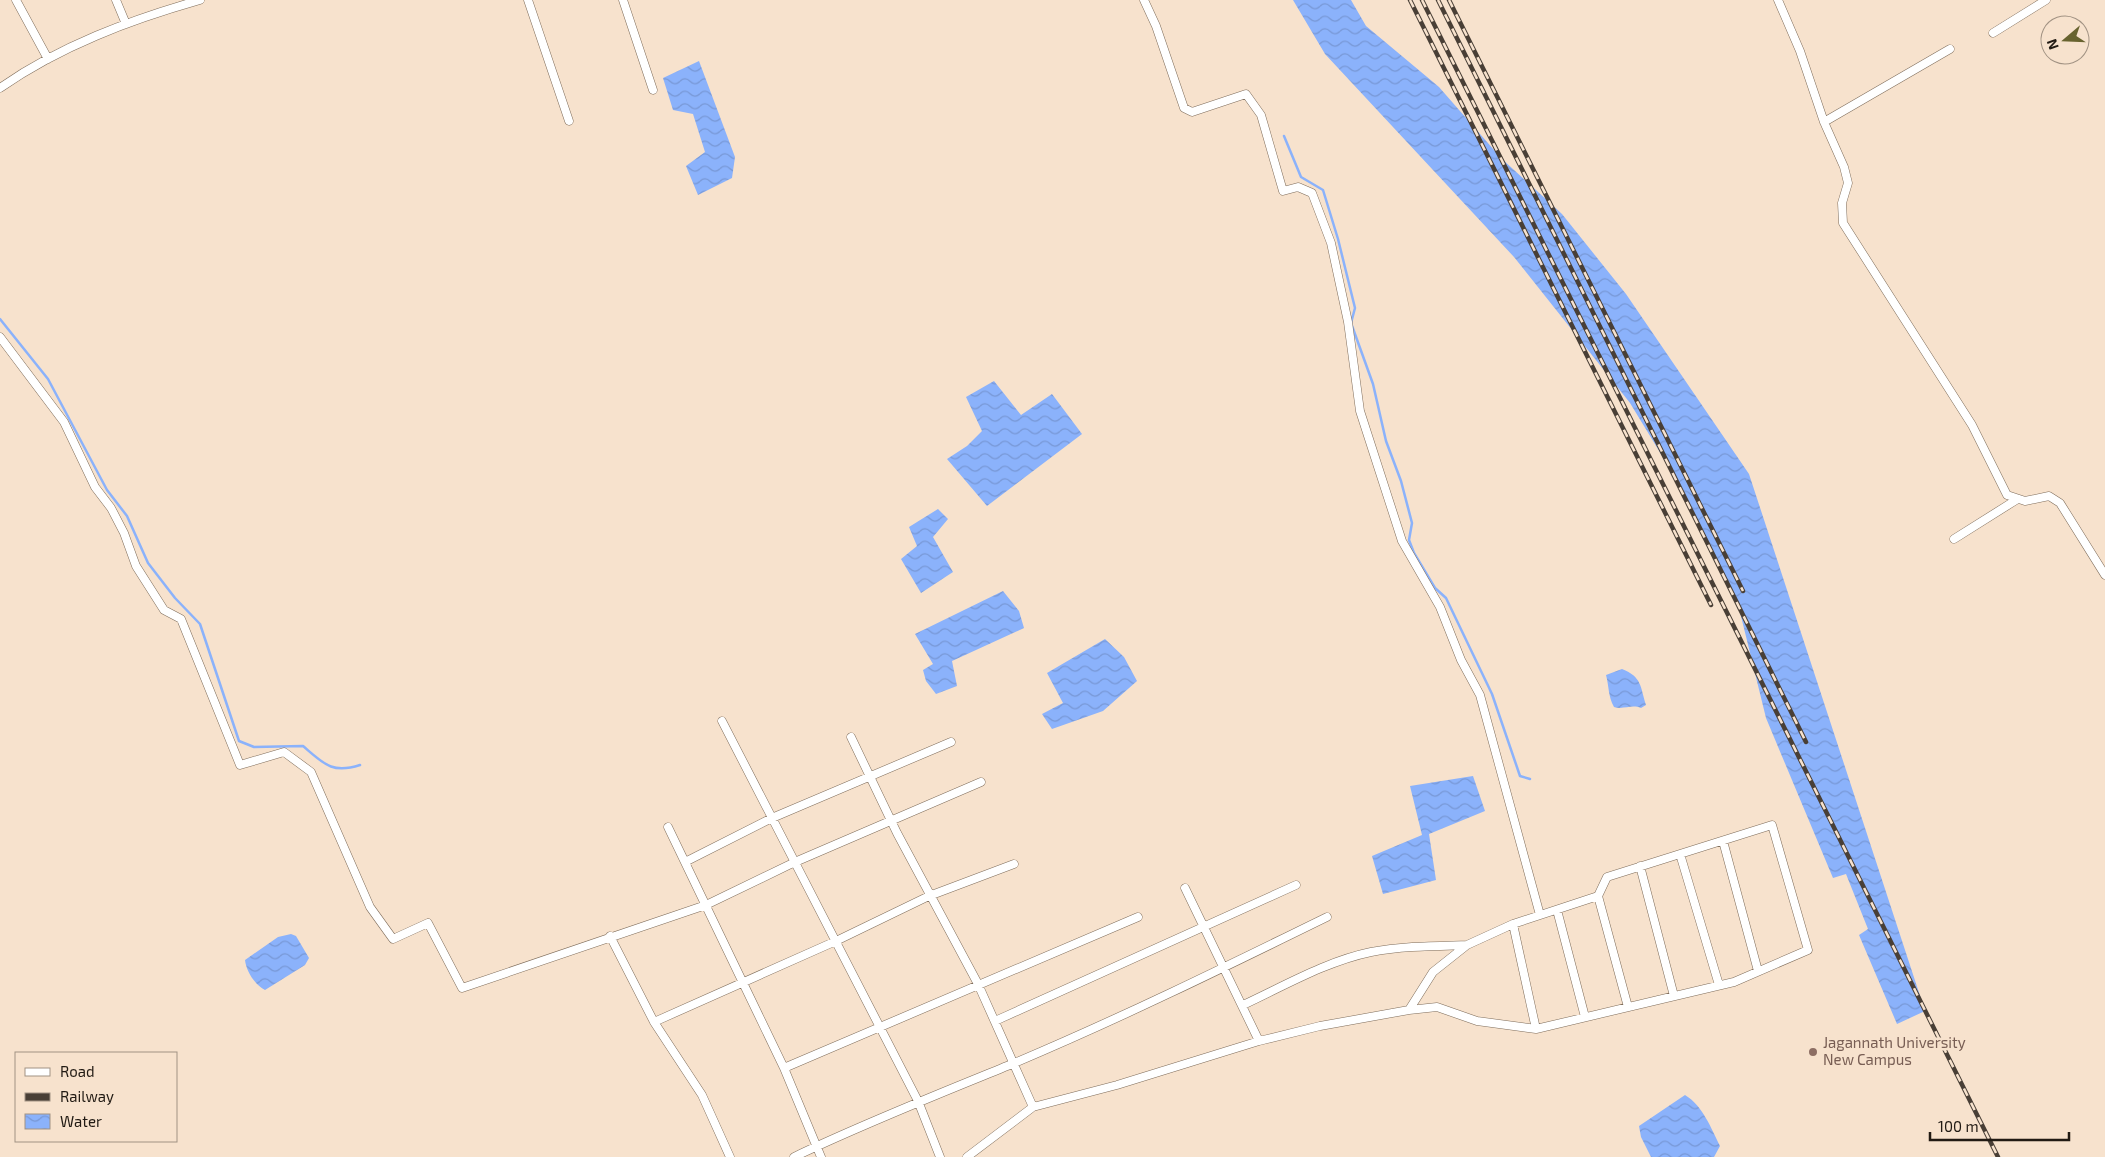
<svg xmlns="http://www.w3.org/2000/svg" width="2105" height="1157" font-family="'Exo 2',sans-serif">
<defs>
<pattern id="water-waves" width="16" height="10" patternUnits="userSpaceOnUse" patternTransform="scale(1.25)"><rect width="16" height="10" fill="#8bb2fb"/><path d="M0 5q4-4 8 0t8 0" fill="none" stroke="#7898d6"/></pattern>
</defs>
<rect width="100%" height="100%" fill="#f7e2cd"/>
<path fill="url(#water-waves)" d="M 1293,0 L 1351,0 L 1366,26 L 1439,87 L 1501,158 L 1562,214 L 1626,294 L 1749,474 L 1925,1011 L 1897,1024 L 1859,935 L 1868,929 L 1846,874 L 1833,878 L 1766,718 L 1738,604 L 1684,492 L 1630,403 L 1514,257 L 1325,54 Z
M 699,61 L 735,157 L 732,178 L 698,195 L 686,166 L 705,152 L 693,114 L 673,110 L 663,78 Z
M 994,381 L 1021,415 L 1052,394 L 1082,434 L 987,506 L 947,459 L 967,446 L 982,431 L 966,397 Z
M 938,509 L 948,519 L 933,537 L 953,572 L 921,593 L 901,559 L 917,546 L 909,527 Z
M 1003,591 L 1019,611 L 1024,628 L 952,661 L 957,686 L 936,694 L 926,681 L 923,670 L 933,664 L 915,634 Z
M 1105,639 L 1124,657 L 1137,681 L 1103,711 L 1052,729 L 1042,714 L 1063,703 L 1047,673 Z
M 1622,669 C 1642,677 1640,686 1646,705 L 1641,708 C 1632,704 1623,710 1614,707 C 1608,696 1609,686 1606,675 Z
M 1473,776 L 1485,811 L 1429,834 L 1436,880 L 1383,894 L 1372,856 L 1422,835 L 1410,786 Z
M 291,934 L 296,936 L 309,958 L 305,965 L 265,990 C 255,985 246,971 245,960 L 278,937 Z
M 1685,1095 C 1703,1106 1711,1128 1720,1146 L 1714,1157 L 1651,1157 L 1641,1137 L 1639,1126 Z"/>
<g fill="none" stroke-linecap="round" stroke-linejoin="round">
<path stroke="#8bb2fb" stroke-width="2.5" d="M 1284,136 L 1301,177 L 1323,190 L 1338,239 L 1355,308 L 1351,323 L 1373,384 L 1386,441 L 1401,481 L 1412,523 L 1409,540 L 1414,553 L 1435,588 L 1446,598 L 1492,694 L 1520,776 L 1530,779
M 0,319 L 48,379 L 107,490 L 127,516 L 148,563 L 175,598 L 200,624 L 239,741 L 254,747 L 303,746 C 324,764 332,774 360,765"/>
<g stroke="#7f6d5b" stroke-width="9">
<path id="street" d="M 16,0 L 48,59
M 116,0 L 126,24
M 528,0 L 569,121
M 623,0 L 653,90
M 1144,0 L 1156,26 L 1184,108 L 1192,112 L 1246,94 L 1261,115 L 1283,191 L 1298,187 L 1312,193 L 1331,243 L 1348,322 L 1360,411 L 1402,541 L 1440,607 L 1461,660 L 1480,695 L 1540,915
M 1778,0 L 1800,51 L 1824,122 L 1844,167 L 1848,183 L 1842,203 L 1843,223 L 1972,425 L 2007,495 L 2025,501 L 2049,496 L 2060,503 L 2105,575
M 1993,33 L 2046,0
M 0,88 C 60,46 130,20 200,0
M 1824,122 L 1950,49
M 0,337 L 64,422 L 95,487 L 111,508 L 124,533 L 136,566 L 164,610 L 181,619 L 240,765 L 284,752 L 311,772 L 370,907 L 393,939 L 428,923 L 462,988 L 706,905 L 795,862 L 981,782
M 1954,539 L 2016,500
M 722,721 L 918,1101 L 940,1157
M 851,737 L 897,833 L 978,984 L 1033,1107
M 668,827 L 784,1068 L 821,1157
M 1723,841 L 1758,971
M 1680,854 L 1719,985
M 685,862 L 772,818 L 951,742
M 1640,866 L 1674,996
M 1185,888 L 1259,1041
M 1598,896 L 1628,1007
M 1557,910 L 1585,1017
M 610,936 L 654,1022 L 836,941 L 929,896 L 1014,864
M 1243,1005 C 1284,986 1327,961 1371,952 C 1403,946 1435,946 1467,945
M 1409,1010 L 1437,1007 L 1477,1021 L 1536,1029 L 1734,982 L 1808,950 L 1772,825 L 1607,877 L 1598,896 L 1513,924 L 1536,1029
M 995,1021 L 1296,885
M 654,1022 L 702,1095 L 730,1157
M 784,1068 L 1138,917
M 794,1157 C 865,1123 939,1094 1012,1064 C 1119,1019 1223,968 1327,917
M 967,1157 L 1033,1107 L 1117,1085 L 1259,1041 L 1320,1026 L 1409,1010 L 1433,972 L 1467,945 L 1513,924"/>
</g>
<use href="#street" stroke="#fff" stroke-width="8"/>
<g stroke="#493f36" stroke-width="4.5">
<path id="rail" d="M 1410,0 L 1711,605
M 1422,0 L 1998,1157
M 1438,0 L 1806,742
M 1449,0 L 1743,591"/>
</g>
<use href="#rail" stroke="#f7e2cd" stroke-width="2.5" stroke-dasharray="8" stroke-linecap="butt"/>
</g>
<circle fill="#8d6e63" stroke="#f7e2cd" stroke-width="2" cx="1813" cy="1052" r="5"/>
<g text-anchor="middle" stroke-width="5" stroke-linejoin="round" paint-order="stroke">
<g font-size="15" fill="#785e54" stroke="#f7e2cd" text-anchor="start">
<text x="1823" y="1048">Jagannath University<tspan x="1823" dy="17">New Campus</tspan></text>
</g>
</g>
<rect x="15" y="1052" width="162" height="90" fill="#f7e2cd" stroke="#a19283"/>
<rect x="25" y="1068" width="25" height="8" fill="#ffffff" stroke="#a19283"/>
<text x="60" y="1077" font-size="15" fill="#211a13">Road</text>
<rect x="25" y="1093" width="25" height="8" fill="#493f36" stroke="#a19283"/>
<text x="60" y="1102" font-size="15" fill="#211a13">Railway</text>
<rect x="25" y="1114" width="25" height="15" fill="url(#water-waves)" stroke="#a19283"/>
<text x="60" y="1127" font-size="15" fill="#211a13">Water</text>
<g transform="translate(2065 40) rotate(251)"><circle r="24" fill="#f7e2cd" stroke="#a19283"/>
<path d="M0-4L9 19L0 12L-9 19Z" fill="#68632f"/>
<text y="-8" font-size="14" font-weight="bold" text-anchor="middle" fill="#211a13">N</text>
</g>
<path d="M1930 1132v8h139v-8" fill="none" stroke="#211a13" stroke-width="2.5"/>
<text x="1938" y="1132" font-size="15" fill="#211a13" stroke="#f7e2cd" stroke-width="4" paint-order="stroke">100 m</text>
</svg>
